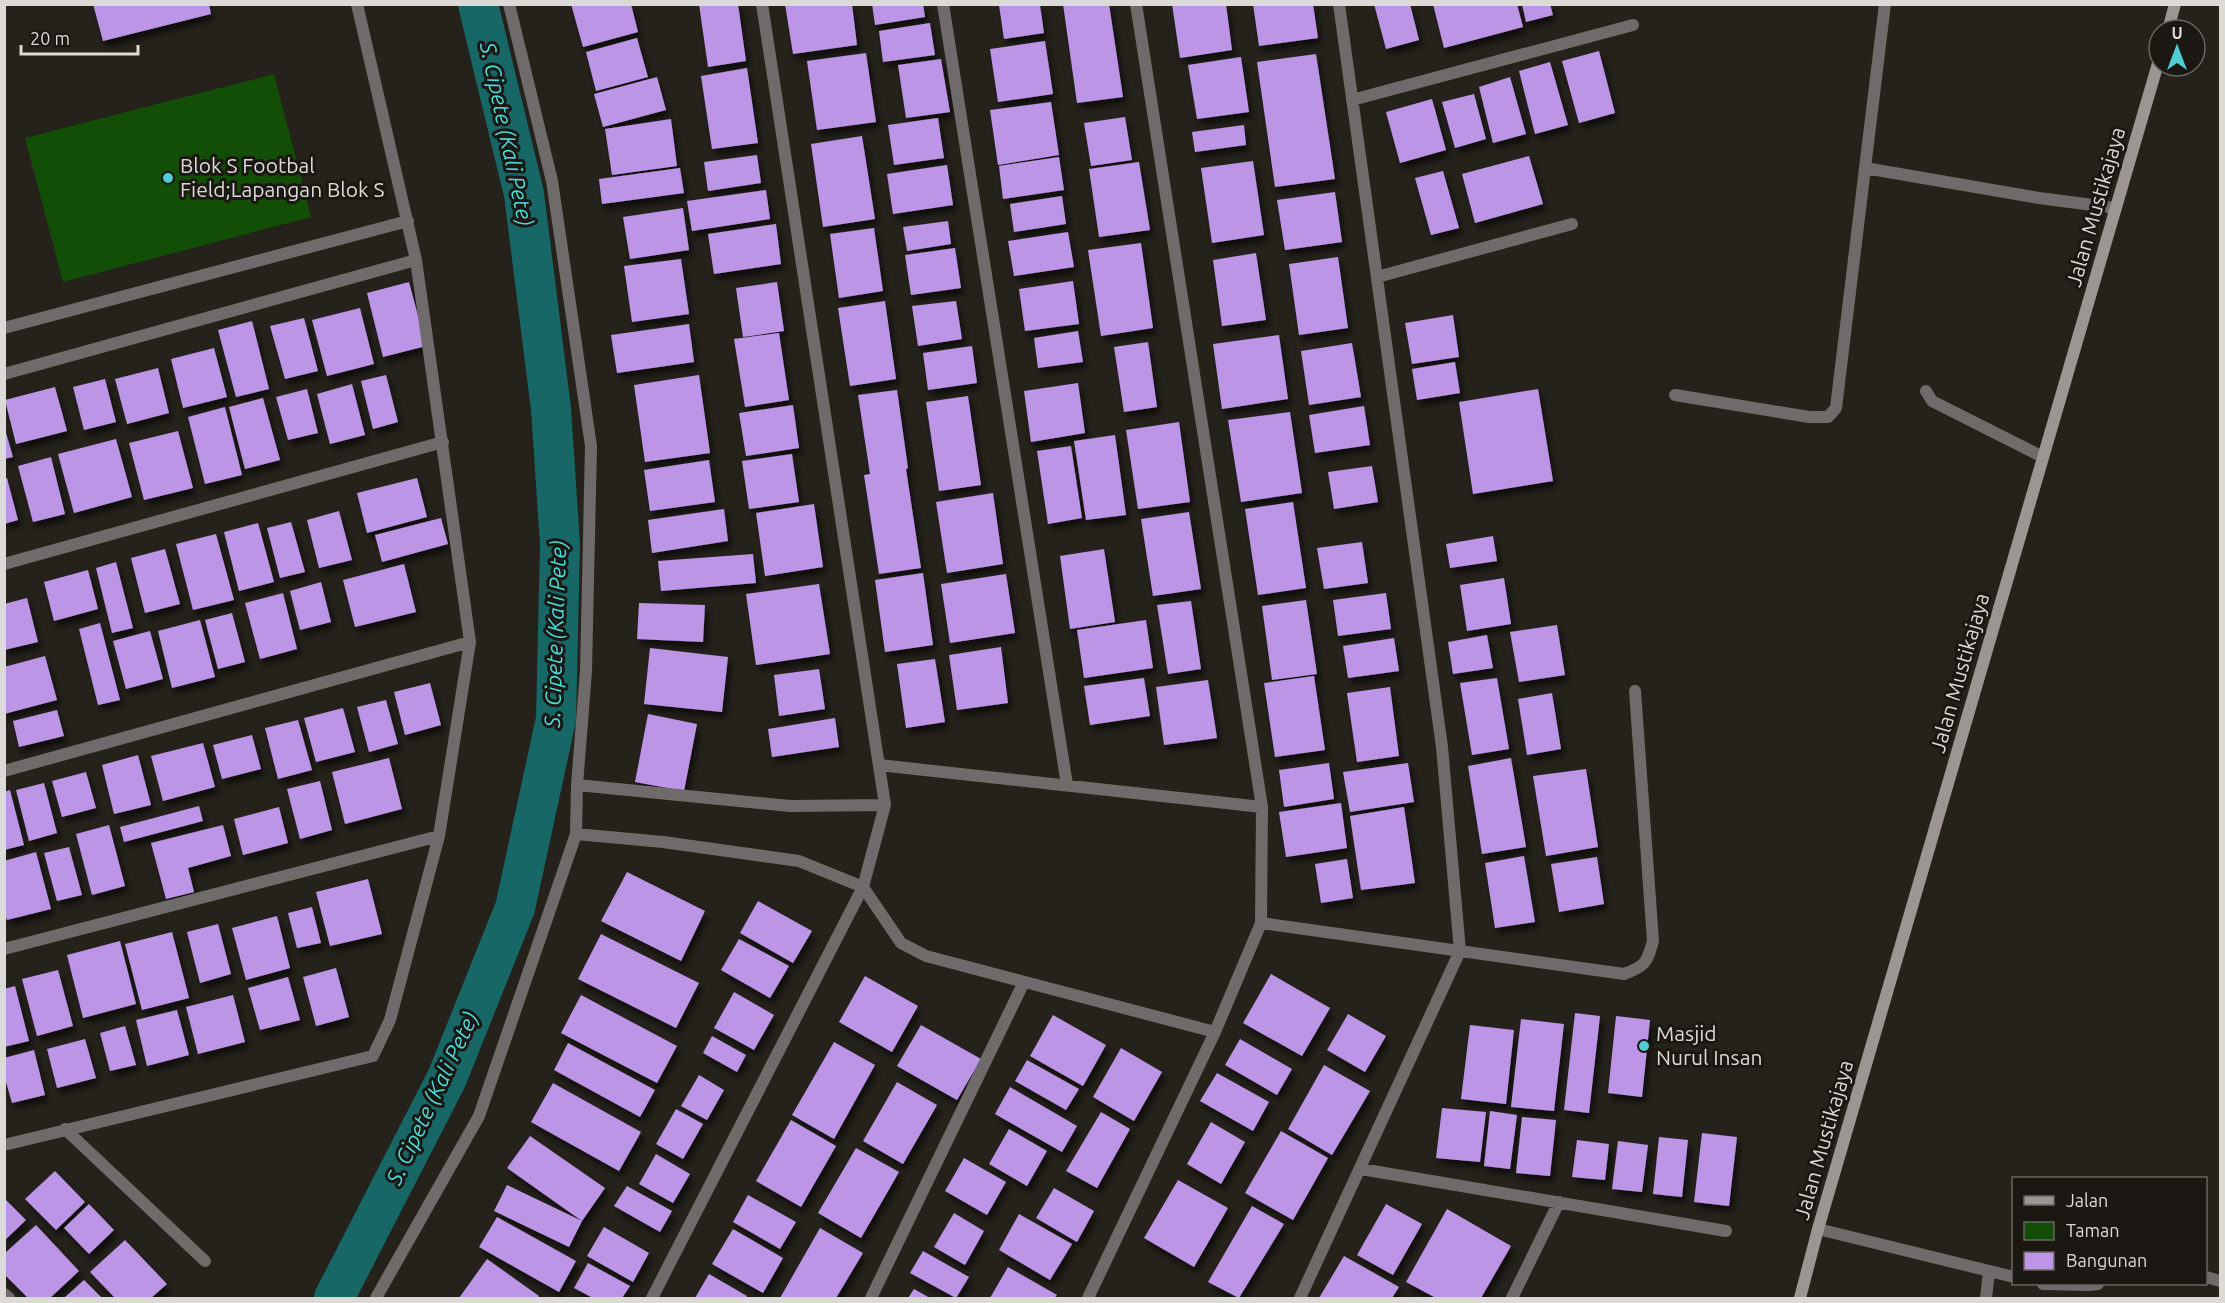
<svg xmlns="http://www.w3.org/2000/svg" width="2225" height="1303" font-family="Ubuntu,sans-serif">
<defs>
<filter id="shadow"><feDropShadow dx="3.5" dy="6" stdDeviation="3" flood-color="#0009"/></filter>
</defs>
<rect width="100%" height="100%" fill="#25221c"/>
<path fill="#134e06" d="M 274,74 L 311,217 L 63,282 L 25,138 Z"/>
<g fill="none" stroke-linecap="round" stroke-linejoin="round">
<path stroke="#176767" stroke-width="40" d="M 334,1298 L 447,1078 L 515,908 L 556,719 L 560,544 L 551,409 L 524,194 L 478,4"/>
</g>
<path fill="#bc95e7" filter="url(#shadow)" d="M 93,4 L 209,4 L 211,14 L 103,41 Z
M 571,4 L 631,4 L 638,32 L 583,47 Z
M 699,4 L 738,4 L 746,61 L 708,67 Z
M 785,4 L 852,4 L 857,45 L 793,54 Z
M 872,4 L 923,4 L 925,17 L 875,25 Z
M 1063,4 L 1109,4 L 1123,97 L 1077,103 Z
M 1172,4 L 1226,4 L 1232,50 L 1180,58 Z
M 1253,4 L 1313,4 L 1318,38 L 1259,46 Z
M 1374,4 L 1410,4 L 1419,40 L 1386,49 Z
M 1433,4 L 1517,4 L 1523,27 L 1444,48 Z
M 1522,4 L 1550,4 L 1553,15 L 1526,22 Z
M 999,5 L 1040,5 L 1044,33 L 1004,39 Z
M 930,23 L 935,55 L 883,62 L 879,31 Z
M 637,38 L 648,77 L 596,91 L 586,52 Z
M 1045,41 L 1053,94 L 998,102 L 990,49 Z
M 1599,51 L 1615,113 L 1579,123 L 1562,61 Z
M 866,53 L 876,122 L 817,130 L 807,61 Z
M 1316,54 L 1335,179 L 1275,187 L 1257,62 Z
M 1241,57 L 1249,112 L 1197,119 L 1188,65 Z
M 941,59 L 950,112 L 906,118 L 898,65 Z
M 1550,62 L 1568,125 L 1535,134 L 1519,71 Z
M 747,68 L 758,143 L 712,149 L 701,76 Z
M 657,77 L 666,110 L 603,127 L 594,94 Z
M 1510,77 L 1526,134 L 1493,143 L 1479,87 Z
M 1474,94 L 1486,139 L 1455,148 L 1442,102 Z
M 1432,99 L 1446,150 L 1400,163 L 1386,112 Z
M 1051,102 L 1059,155 L 998,165 L 990,110 Z
M 1125,117 L 1132,160 L 1091,166 L 1084,123 Z
M 938,118 L 944,158 L 894,165 L 888,125 Z
M 671,119 L 677,166 L 612,175 L 605,129 Z
M 1244,125 L 1246,145 L 1195,152 L 1192,132 Z
M 862,136 L 875,219 L 823,227 L 811,144 Z
M 757,155 L 761,183 L 708,191 L 704,162 Z
M 1529,156 L 1543,204 L 1475,223 L 1462,174 Z
M 1059,157 L 1064,190 L 1003,199 L 999,166 Z
M 1253,161 L 1264,235 L 1212,243 L 1201,168 Z
M 1139,162 L 1150,230 L 1099,237 L 1089,169 Z
M 947,165 L 953,205 L 893,214 L 887,174 Z
M 680,168 L 684,193 L 602,204 L 599,179 Z
M 1443,171 L 1459,228 L 1431,235 L 1415,178 Z
M 766,190 L 770,219 L 692,231 L 687,201 Z
M 1335,192 L 1342,242 L 1285,250 L 1277,200 Z
M 1062,196 L 1066,224 L 1014,232 L 1010,204 Z
M 683,208 L 689,250 L 630,259 L 623,217 Z
M 948,221 L 951,244 L 907,251 L 903,227 Z
M 776,224 L 781,264 L 714,274 L 708,234 Z
M 874,228 L 883,291 L 839,298 L 830,234 Z
M 1068,232 L 1074,267 L 1014,276 L 1008,241 Z
M 1141,243 L 1153,328 L 1101,336 L 1088,250 Z
M 955,248 L 961,288 L 911,295 L 905,255 Z
M 1256,253 L 1266,320 L 1222,326 L 1213,260 Z
M 1338,257 L 1348,328 L 1299,335 L 1289,264 Z
M 681,259 L 689,314 L 632,322 L 624,266 Z
M 1073,281 L 1079,324 L 1025,331 L 1019,289 Z
M 409,282 L 426,346 L 383,357 L 367,293 Z
M 777,282 L 784,331 L 743,337 L 736,288 Z
M 885,301 L 896,379 L 850,386 L 838,308 Z
M 956,301 L 962,339 L 918,346 L 912,306 Z
M 360,308 L 374,364 L 327,376 L 312,320 Z
M 1453,315 L 1459,357 L 1412,364 L 1405,323 Z
M 304,318 L 318,371 L 285,379 L 270,326 Z
M 252,321 L 269,389 L 236,397 L 218,330 Z
M 689,324 L 694,362 L 617,373 L 611,335 Z
M 1078,331 L 1083,362 L 1038,368 L 1034,338 Z
M 779,333 L 789,400 L 745,407 L 734,339 Z
M 1279,335 L 1288,399 L 1222,409 L 1213,344 Z
M 1148,342 L 1157,407 L 1124,412 L 1114,347 Z
M 1352,343 L 1361,397 L 1309,405 L 1301,351 Z
M 972,346 L 977,383 L 928,390 L 923,353 Z
M 214,348 L 227,397 L 183,408 L 171,359 Z
M 1455,362 L 1460,393 L 1417,400 L 1412,369 Z
M 158,368 L 169,413 L 127,424 L 115,379 Z
M 386,375 L 398,422 L 373,429 L 361,381 Z
M 699,375 L 710,453 L 645,462 L 634,385 Z
M 105,379 L 116,422 L 84,430 L 73,387 Z
M 1078,383 L 1085,433 L 1031,442 L 1024,391 Z
M 352,384 L 365,435 L 330,444 L 317,394 Z
M 55,387 L 67,431 L 16,444 L 5,400 Z
M 307,389 L 318,433 L 288,440 L 276,397 Z
M 1538,389 L 1553,481 L 1473,494 L 1459,402 Z
M 897,390 L 908,468 L 906,469 L 921,568 L 879,574 L 864,475 L 870,474 L 858,395 Z
M 968,396 L 981,485 L 939,491 L 926,402 Z
M 263,398 L 280,460 L 245,469 L 229,407 Z
M 793,405 L 799,448 L 746,456 L 739,413 Z
M 1364,406 L 1370,445 L 1315,453 L 1309,415 Z
M 225,407 L 242,475 L 205,484 L 188,417 Z
M 1290,412 L 1302,493 L 1241,502 L 1228,420 Z
M 1179,422 L 1190,502 L 1138,509 L 1126,430 Z
M 4,426 L 13,457 L 4,459 Z
M 178,431 L 193,488 L 144,500 L 129,443 Z
M 1115,435 L 1126,515 L 1086,520 L 1074,441 Z
M 116,439 L 132,497 L 74,513 L 58,454 Z
M 1071,446 L 1082,518 L 1048,524 L 1037,451 Z
M 792,454 L 799,502 L 749,509 L 742,461 Z
M 51,457 L 65,514 L 33,522 L 18,466 Z
M 709,460 L 715,502 L 650,511 L 644,470 Z
M 1372,466 L 1378,502 L 1334,509 L 1328,472 Z
M 4,478 L 7,478 L 18,520 L 4,524 Z
M 417,478 L 427,517 L 367,533 L 357,493 Z
M 993,493 L 1003,564 L 947,573 L 936,502 Z
M 1293,502 L 1306,588 L 1258,595 L 1245,509 Z
M 814,504 L 823,567 L 765,576 L 756,513 Z
M 724,509 L 728,541 L 652,553 L 648,520 Z
M 339,511 L 352,560 L 319,568 L 307,520 Z
M 1189,512 L 1201,589 L 1153,596 L 1141,519 Z
M 441,518 L 448,544 L 382,562 L 375,535 Z
M 291,522 L 305,572 L 280,578 L 267,528 Z
M 258,523 L 274,582 L 239,591 L 224,532 Z
M 216,534 L 234,600 L 193,610 L 176,544 Z
M 1493,536 L 1497,561 L 1450,568 L 1446,544 Z
M 1362,542 L 1368,583 L 1324,589 L 1317,548 Z
M 165,549 L 180,604 L 145,613 L 131,558 Z
M 1104,549 L 1115,622 L 1070,629 L 1060,556 Z
M 753,554 L 756,583 L 661,591 L 658,561 Z
M 116,562 L 133,628 L 112,633 L 96,568 Z
M 404,564 L 416,612 L 355,627 L 343,580 Z
M 88,570 L 98,609 L 54,621 L 44,582 Z
M 923,573 L 933,645 L 885,652 L 875,580 Z
M 1006,574 L 1015,633 L 950,643 L 941,584 Z
M 1504,578 L 1511,624 L 1467,631 L 1460,585 Z
M 321,582 L 331,622 L 300,630 L 290,591 Z
M 819,584 L 830,654 L 756,665 L 746,594 Z
M 283,593 L 297,649 L 260,659 L 245,603 Z
M 1386,593 L 1391,629 L 1338,636 L 1333,600 Z
M 27,598 L 38,642 L 4,650 L 4,604 Z
M 1306,600 L 1317,674 L 1272,680 L 1262,606 Z
M 1191,601 L 1201,669 L 1168,674 L 1157,605 Z
M 639,603 L 705,605 L 703,642 L 637,639 Z
M 232,613 L 245,662 L 218,669 L 205,620 Z
M 200,620 L 215,677 L 172,688 L 158,631 Z
M 1146,620 L 1153,668 L 1084,678 L 1077,630 Z
M 100,623 L 120,700 L 98,705 L 79,629 Z
M 1557,625 L 1565,675 L 1519,682 L 1510,632 Z
M 150,631 L 163,679 L 126,689 L 113,641 Z
M 1487,635 L 1493,668 L 1453,674 L 1448,642 Z
M 1394,638 L 1399,671 L 1348,678 L 1343,646 Z
M 1001,647 L 1008,703 L 957,710 L 949,655 Z
M 650,648 L 728,657 L 722,712 L 644,704 Z
M 45,656 L 57,700 L 4,714 L 4,667 Z
M 935,659 L 945,722 L 906,728 L 897,664 Z
M 819,669 L 825,709 L 779,716 L 774,675 Z
M 1314,676 L 1325,750 L 1275,757 L 1264,683 Z
M 1144,678 L 1150,716 L 1090,725 L 1084,686 Z
M 1497,678 L 1509,749 L 1472,755 L 1460,683 Z
M 1208,680 L 1217,738 L 1164,745 L 1156,687 Z
M 430,683 L 441,725 L 405,735 L 394,692 Z
M 1390,687 L 1399,756 L 1357,762 L 1347,693 Z
M 1552,693 L 1561,749 L 1527,755 L 1518,699 Z
M 386,700 L 398,744 L 369,752 L 357,707 Z
M 343,708 L 355,752 L 316,762 L 304,718 Z
M 57,710 L 64,736 L 19,747 L 13,721 Z
M 648,714 L 697,724 L 684,791 L 635,782 Z
M 835,718 L 839,747 L 772,757 L 768,729 Z
M 298,720 L 312,770 L 278,779 L 265,728 Z
M 252,735 L 261,769 L 222,779 L 213,745 Z
M 203,743 L 215,787 L 163,801 L 151,756 Z
M 138,755 L 151,805 L 114,814 L 102,765 Z
M 389,758 L 402,809 L 345,824 L 332,772 Z
M 1511,758 L 1526,847 L 1482,854 L 1468,766 Z
M 1329,763 L 1334,799 L 1284,807 L 1279,770 Z
M 1408,763 L 1414,802 L 1350,812 L 1343,772 Z
M 1586,769 L 1598,847 L 1546,856 L 1533,776 Z
M 86,772 L 96,808 L 62,817 L 52,781 Z
M 320,781 L 332,830 L 300,839 L 287,789 Z
M 44,783 L 57,833 L 29,841 L 16,790 Z
M 10,790 L 24,845 L 4,850 L 4,792 Z
M 1341,803 L 1347,848 L 1286,857 L 1279,812 Z
M 199,806 L 203,821 L 124,842 L 120,827 Z
M 279,807 L 288,843 L 243,855 L 234,819 Z
M 1404,807 L 1415,883 L 1361,890 L 1350,816 Z
M 109,825 L 125,886 L 92,895 L 76,834 Z
M 223,825 L 231,856 L 188,868 L 194,892 L 166,899 L 151,843 Z
M 69,847 L 82,895 L 57,901 L 44,853 Z
M 36,852 L 51,909 L 7,920 L 4,912 L 4,861 Z
M 1524,856 L 1535,922 L 1495,928 L 1485,863 Z
M 1597,857 L 1604,904 L 1559,912 L 1551,864 Z
M 1347,859 L 1353,898 L 1321,903 L 1315,864 Z
M 627,872 L 705,911 L 681,961 L 601,921 Z
M 368,879 L 382,934 L 330,946 L 316,892 Z
M 758,901 L 812,931 L 793,963 L 740,933 Z
M 312,907 L 321,943 L 297,948 L 288,913 Z
M 277,916 L 290,968 L 246,980 L 232,928 Z
M 218,924 L 231,974 L 200,983 L 187,932 Z
M 172,932 L 189,998 L 142,1010 L 125,944 Z
M 601,934 L 699,983 L 676,1028 L 578,979 Z
M 739,939 L 789,966 L 770,998 L 721,970 Z
M 120,941 L 136,1004 L 83,1018 L 67,955 Z
M 336,968 L 349,1017 L 316,1026 L 303,977 Z
M 58,970 L 73,1026 L 37,1036 L 22,979 Z
M 1271,974 L 1330,1008 L 1302,1056 L 1243,1023 Z
M 865,976 L 918,1006 L 892,1052 L 839,1022 Z
M 288,977 L 300,1020 L 260,1030 L 248,988 Z
M 15,986 L 29,1041 L 4,1047 L 4,989 Z
M 734,992 L 774,1015 L 754,1050 L 714,1028 Z
M 233,995 L 245,1042 L 198,1054 L 186,1007 Z
M 581,995 L 677,1046 L 657,1083 L 561,1033 Z
M 177,1010 L 189,1055 L 147,1066 L 136,1020 Z
M 1575,1013 L 1600,1016 L 1589,1113 L 1564,1110 Z
M 1348,1014 L 1386,1036 L 1365,1072 L 1327,1050 Z
M 1053,1015 L 1106,1045 L 1083,1086 L 1030,1056 Z
M 1616,1016 L 1650,1020 L 1642,1097 L 1608,1093 Z
M 1521,1019 L 1564,1024 L 1554,1111 L 1511,1107 Z
M 921,1025 L 981,1059 L 957,1100 L 897,1066 Z
M 1470,1025 L 1514,1030 L 1506,1104 L 1461,1099 Z
M 125,1026 L 136,1065 L 110,1071 L 100,1033 Z
M 712,1036 L 746,1055 L 737,1072 L 703,1053 Z
M 85,1039 L 96,1078 L 57,1088 L 47,1049 Z
M 1240,1039 L 1292,1069 L 1277,1095 L 1225,1065 Z
M 834,1042 L 875,1065 L 834,1139 L 792,1115 Z
M 568,1043 L 655,1090 L 640,1117 L 554,1070 Z
M 1121,1048 L 1162,1072 L 1134,1121 L 1093,1097 Z
M 34,1050 L 45,1095 L 12,1103 L 4,1075 L 4,1058 Z
M 1027,1060 L 1079,1089 L 1066,1110 L 1015,1081 Z
M 1324,1065 L 1370,1091 L 1332,1155 L 1288,1129 Z
M 1217,1073 L 1269,1102 L 1253,1131 L 1200,1101 Z
M 699,1075 L 724,1090 L 707,1120 L 681,1106 Z
M 897,1082 L 937,1105 L 903,1164 L 863,1141 Z
M 553,1083 L 641,1132 L 619,1171 L 531,1122 Z
M 1010,1087 L 1077,1126 L 1062,1152 L 995,1114 Z
M 1442,1108 L 1486,1112 L 1480,1162 L 1436,1158 Z
M 676,1109 L 703,1124 L 683,1159 L 656,1144 Z
M 1490,1111 L 1517,1115 L 1510,1169 L 1484,1166 Z
M 1101,1112 L 1130,1129 L 1097,1188 L 1066,1171 Z
M 1522,1117 L 1556,1120 L 1550,1176 L 1516,1173 Z
M 791,1120 L 836,1146 L 801,1207 L 756,1181 Z
M 1211,1122 L 1245,1142 L 1221,1184 L 1187,1164 Z
M 1009,1129 L 1047,1151 L 1027,1186 L 989,1164 Z
M 1281,1131 L 1328,1158 L 1293,1220 L 1245,1193 Z
M 1702,1133 L 1737,1137 L 1729,1206 L 1694,1202 Z
M 530,1136 L 605,1188 L 582,1221 L 507,1168 Z
M 1659,1137 L 1688,1140 L 1682,1197 L 1653,1194 Z
M 1577,1140 L 1609,1144 L 1605,1180 L 1572,1177 Z
M 1618,1141 L 1648,1145 L 1642,1192 L 1612,1189 Z
M 856,1148 L 899,1172 L 861,1238 L 818,1213 Z
M 656,1154 L 690,1174 L 673,1203 L 639,1184 Z
M 964,1158 L 1006,1182 L 987,1215 L 945,1191 Z
M 55,1171 L 85,1202 L 56,1230 L 25,1199 Z
M 1178,1180 L 1228,1208 L 1194,1267 L 1144,1238 Z
M 507,1185 L 582,1221 L 569,1247 L 494,1211 Z
M 627,1186 L 672,1211 L 660,1232 L 614,1206 Z
M 1054,1188 L 1094,1211 L 1077,1242 L 1036,1218 Z
M 748,1195 L 796,1222 L 780,1249 L 733,1222 Z
M 4,1198 L 26,1220 L 4,1241 Z
M 89,1204 L 114,1230 L 89,1254 L 64,1228 Z
M 1386,1204 L 1422,1224 L 1393,1275 L 1357,1255 Z
M 1252,1206 L 1284,1224 L 1239,1298 L 1208,1282 Z
M 1447,1209 L 1511,1246 L 1481,1298 L 1436,1298 L 1406,1282 Z
M 954,1213 L 984,1231 L 965,1265 L 934,1247 Z
M 1019,1214 L 1072,1244 L 1050,1280 L 999,1250 Z
M 497,1217 L 576,1261 L 559,1292 L 479,1247 Z
M 36,1225 L 79,1271 L 50,1298 L 28,1298 L 4,1274 L 4,1254 Z
M 604,1227 L 649,1253 L 633,1282 L 587,1256 Z
M 820,1228 L 863,1253 L 836,1298 L 780,1298 Z
M 733,1229 L 783,1258 L 763,1293 L 712,1264 Z
M 125,1240 L 167,1284 L 151,1298 L 115,1298 L 90,1272 Z
M 923,1251 L 969,1277 L 956,1298 L 910,1273 Z
M 1344,1256 L 1399,1287 L 1392,1298 L 1319,1298 Z
M 487,1259 L 539,1296 L 538,1298 L 459,1298 Z
M 588,1263 L 630,1286 L 622,1298 L 593,1298 L 574,1288 Z
M 1008,1267 L 1057,1295 L 1054,1298 L 990,1298 Z
M 709,1274 L 747,1296 L 746,1298 L 695,1298 Z
M 84,1280 L 102,1298 L 64,1298 Z
M 914,1289 L 930,1298 L 908,1298 Z"/>
<g fill="none" stroke-linecap="round" stroke-linejoin="round">
<path stroke="#6f6b6a" stroke-width="12" d="M 943,4 L 1067,785
M 1885,4 L 1865,168 L 2039,198 L 2116,208
M 1352,100 L 1633,25
M 1377,277 L 1572,224
M 4,328 L 408,221
M 4,374 L 416,260 L 357,4
M 1926,391 L 1932,401 L 2043,457
M 1675,395 L 1809,417 L 1828,417 L 1836,408 L 1865,168
M 4,564 L 443,442
M 879,765 L 1262,807
M 4,771 L 470,642
M 577,785 L 790,806 L 885,805
M 576,834 L 663,842 L 799,861 L 863,887 L 901,943 L 926,956 L 1215,1032
M 1261,923 L 1624,974 C 1646,966 1647,962 1653,941 L 1635,691
M 4,949 L 439,836
M 65,1129 L 205,1261
M 4,1145 L 373,1056 L 390,1020 L 439,836 L 470,642 L 416,260
M 1361,1169 L 1726,1231
M 1818,1229 L 2014,1277
M 2206,1277 L 2220,1281
M 2043,1284 L 2089,1285 L 2098,1284
M 4,1294 L 9,1298
M 376,1298 L 479,1116 L 576,834 L 577,785 L 586,671 L 591,446 L 552,181 L 509,4
M 652,1298 L 863,887 L 885,805 L 762,4
M 871,1298 L 1024,982
M 1088,1298 L 1215,1032 L 1261,923 L 1262,807 L 1136,4
M 1300,1298 L 1460,951 L 1442,747 L 1339,4
M 1512,1298 L 1559,1202
M 1986,1298 L 1989,1272"/>
<path stroke="#9b9593" stroke-width="12" d="M 2168,30 L 2175,4
M 1800,1298 L 1818,1229 L 2159,60"/>
</g>
<g fill="#51ccd4" stroke="#1b1813" stroke-width="2">
<circle cx="168" cy="178" r="6"/>
<circle cx="1644" cy="1046" r="6"/>
</g>
<g text-anchor="middle" stroke-width="6" stroke-linejoin="round" paint-order="stroke">
<g font-size="21" fill="#dbdad6" stroke="#1b1813" text-anchor="start">
<text x="180" y="173">Blok S Footbal<tspan x="180" dy="24">Field;Lapangan Blok S</tspan></text>
<text x="1656" y="1041">Masjid<tspan x="1656" dy="24">Nurul Insan</tspan></text>
</g>
<g font-size="21" fill="#dbdad6" stroke="#1b1813">
<text transform="translate(2096 207) rotate(-74)" y="7">Jalan Mustikajaya</text>
<text transform="translate(1960 673) rotate(-74)" y="7">Jalan Mustikajaya</text>
<text transform="translate(1824 1140) rotate(-74)" y="7">Jalan Mustikajaya</text>
</g>
<g font-size="22" font-style="italic" fill="#49dbdc" stroke="#1b1813">
<text transform="translate(507 134) rotate(78)" y="8">S. Cipete (Kali Pete)</text>
<text transform="translate(555 634) rotate(-88)" y="8">S. Cipete (Kali Pete)</text>
<text transform="translate(432 1098) rotate(-65)" y="8">S. Cipete (Kali Pete)</text>
</g>
</g>
<rect width="2225" height="1303" fill="none" stroke="#dbdad6" stroke-width="12"/>
<rect x="2012" y="1177" width="195" height="108" fill="#1b1813" stroke="#686661" stroke-width="1.5"/>
<rect x="2024" y="1196" width="30" height="9" fill="#9b9593" stroke="#686661" stroke-width="1.5"/>
<text x="2066" y="1207" font-size="18" fill="#dbdad6">Jalan</text>
<rect x="2024" y="1222" width="30" height="18" fill="#134e06" stroke="#686661" stroke-width="1.5"/>
<text x="2066" y="1237" font-size="18" fill="#dbdad6">Taman</text>
<rect x="2024" y="1252" width="30" height="18" fill="#bc95e7" stroke="#686661" stroke-width="1.5"/>
<text x="2066" y="1267" font-size="18" fill="#dbdad6">Bangunan</text>
<g transform="translate(2177 48)"><circle r="28" fill="#1b1813" stroke="#686661" stroke-width="1.5"/>
<path d="M0-4.5L10 22L0 15L-10 22Z" fill="#51ccd4"/>
<text y="-9" font-size="16" font-weight="bold" text-anchor="middle" fill="#dbdad6">U</text>
</g>
<path d="M21 45v9h117v-9" fill="none" stroke="#dbdad6" stroke-width="3"/>
<text x="30" y="45" font-size="18" fill="#dbdad6" stroke="#1b1813" stroke-width="4.5" paint-order="stroke">20 m</text>
</svg>
